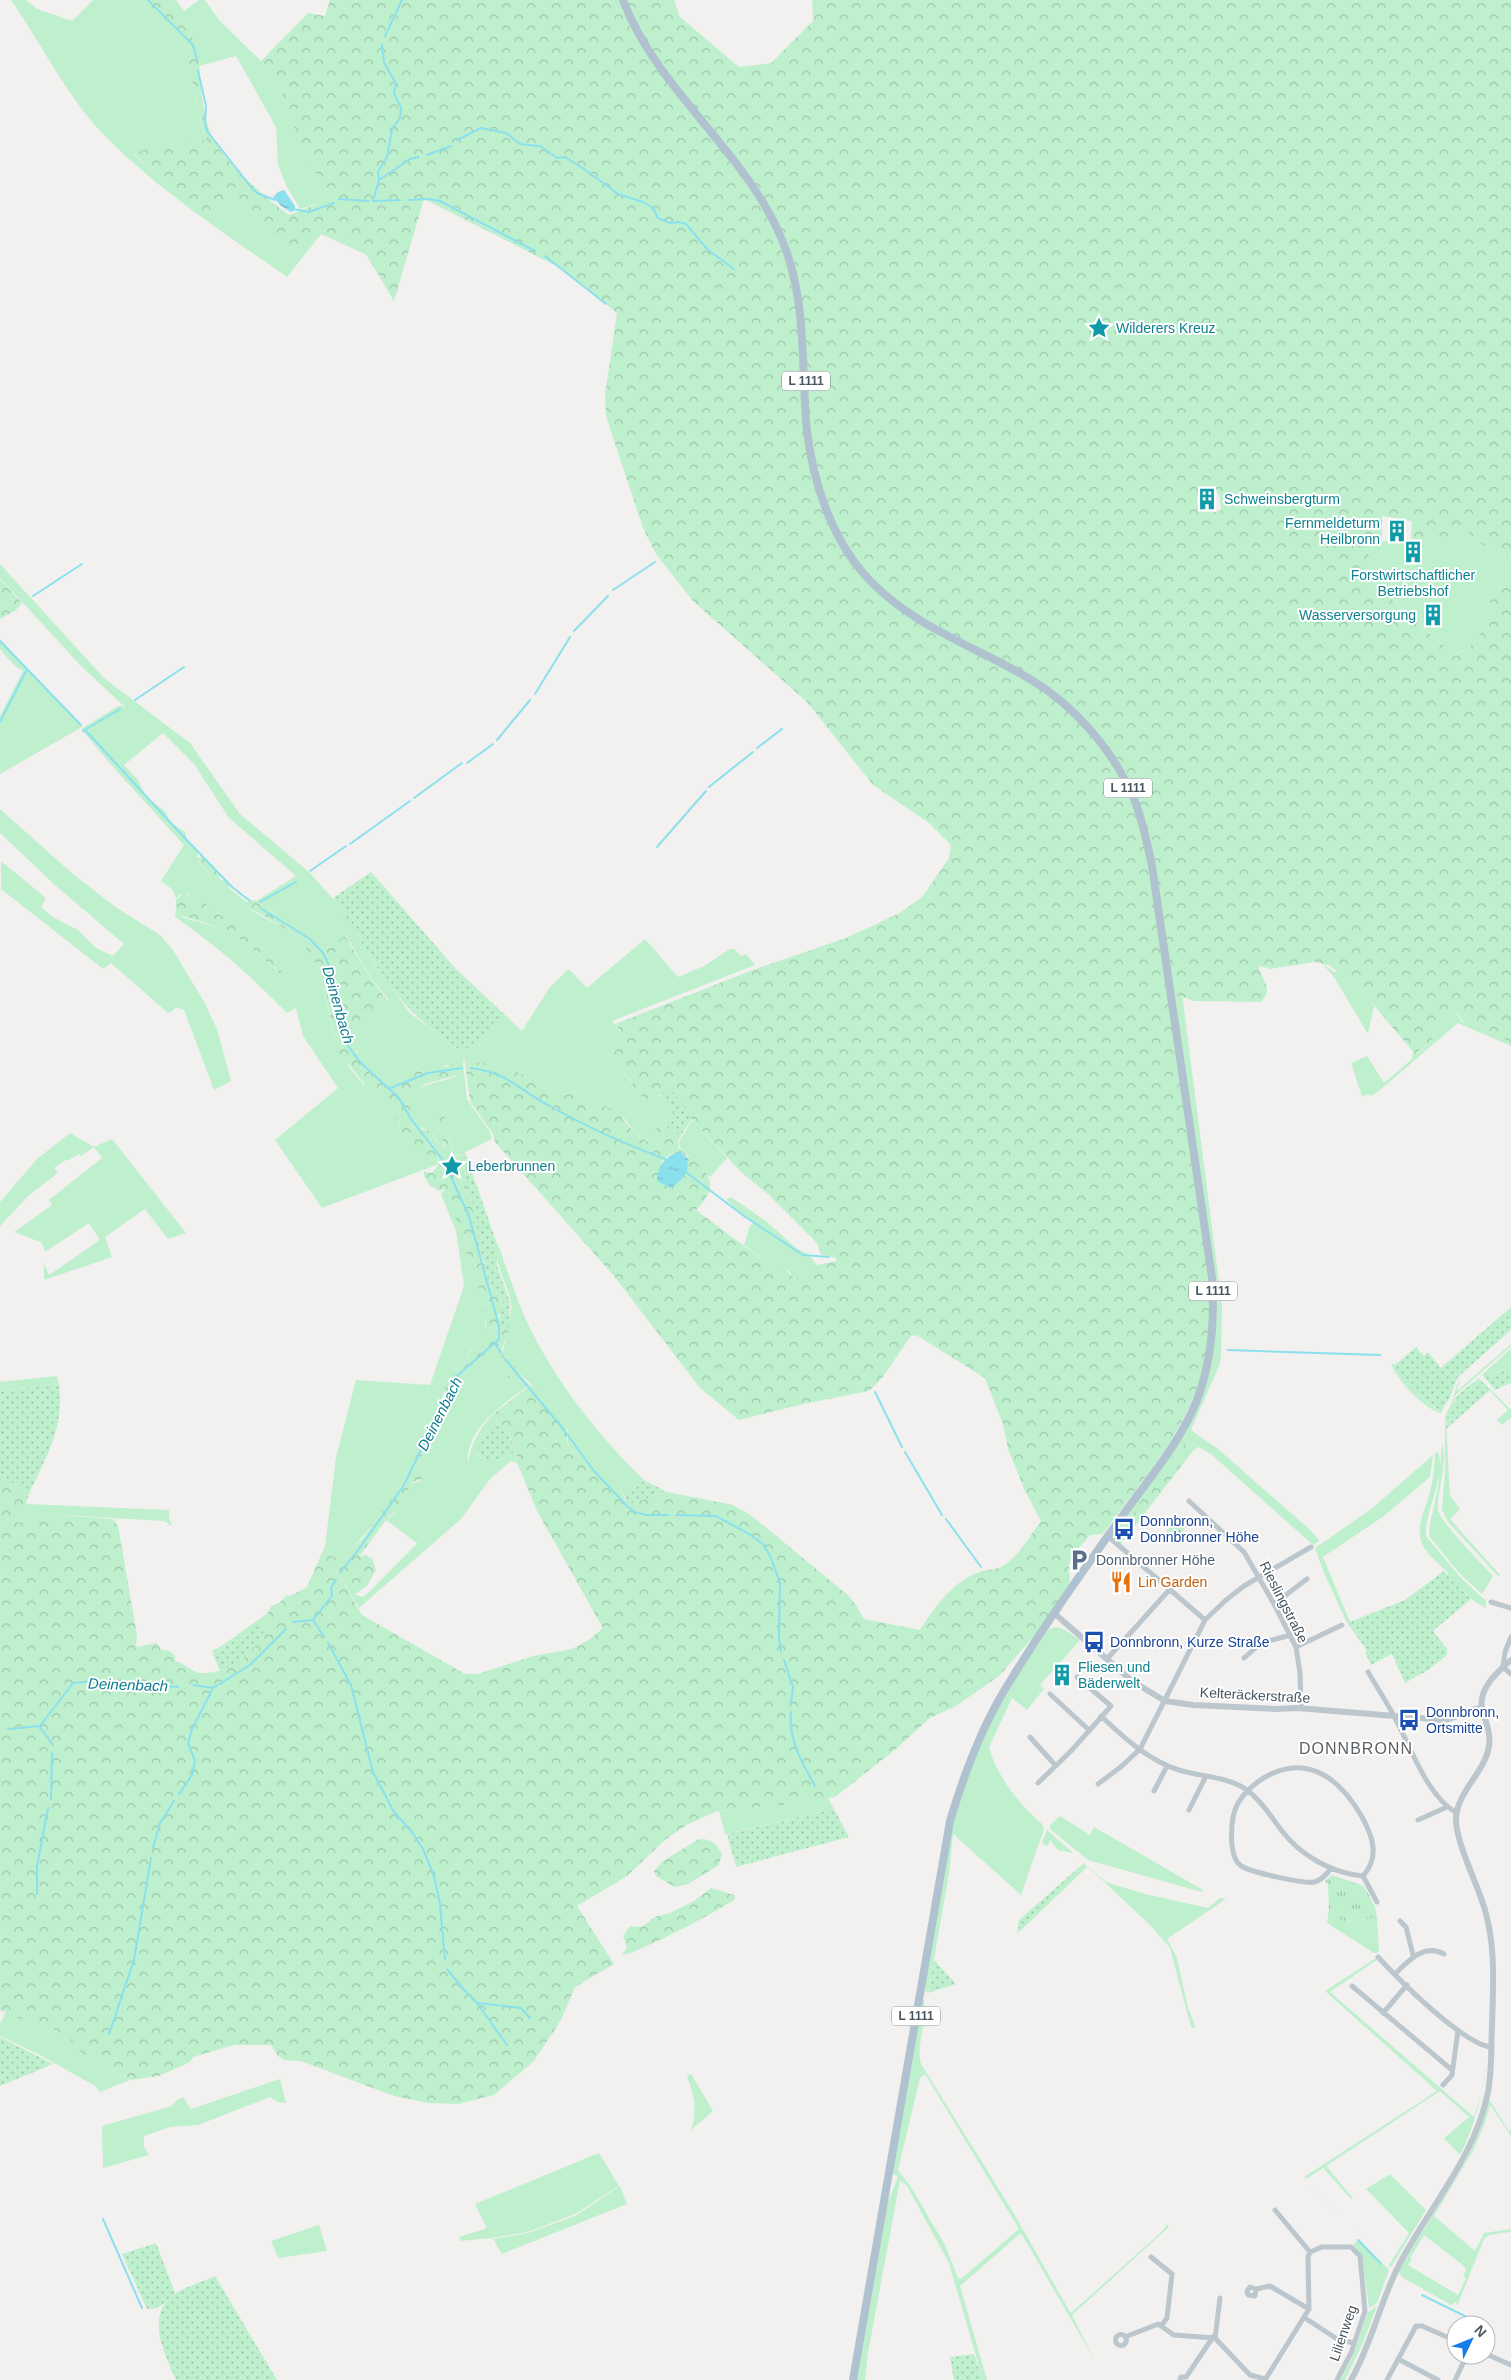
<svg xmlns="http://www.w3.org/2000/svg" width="1511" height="2380" font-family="Helvetica,sans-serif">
<defs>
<pattern id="forest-crowns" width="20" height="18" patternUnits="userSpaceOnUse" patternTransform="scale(1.25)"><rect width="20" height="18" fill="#bef0ce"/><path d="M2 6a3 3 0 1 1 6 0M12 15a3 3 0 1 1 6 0" fill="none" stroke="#9cc5aa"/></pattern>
<pattern id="park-tufts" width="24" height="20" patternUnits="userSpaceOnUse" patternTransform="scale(1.25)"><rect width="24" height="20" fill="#bef0ce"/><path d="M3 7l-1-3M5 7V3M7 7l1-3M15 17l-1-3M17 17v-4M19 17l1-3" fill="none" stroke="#9cc5aa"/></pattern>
<pattern id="garden-dots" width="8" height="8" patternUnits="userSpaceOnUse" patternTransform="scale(1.25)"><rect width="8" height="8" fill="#bef0ce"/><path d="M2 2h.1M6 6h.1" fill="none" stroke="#9cc5aa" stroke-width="1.8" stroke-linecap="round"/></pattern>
<pattern id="water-ripples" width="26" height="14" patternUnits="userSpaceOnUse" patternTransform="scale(1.25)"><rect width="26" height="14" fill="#8be0ee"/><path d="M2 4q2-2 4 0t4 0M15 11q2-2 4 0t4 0" fill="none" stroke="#74b8c4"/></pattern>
</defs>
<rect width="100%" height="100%" fill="#f3f0f0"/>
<path fill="#bef0ce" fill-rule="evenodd" d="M 11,0 L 26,0 L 37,9 L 72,21 L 93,0 L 140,0 L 184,42 L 189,53 L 189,68 L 206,141 L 164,144 L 133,154 L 164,182 L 232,202 L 296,260 L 321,230 L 361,246 L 367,255 L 321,234 L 287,277 C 223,232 156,189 101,132 C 65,93 41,43 11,0 Z
M 157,0 L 176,0 L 184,11 L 199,0 L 205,0 L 219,20 L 271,71 L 285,98 L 304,152 L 332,194 L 317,204 L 300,209 L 287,187 L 278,165 L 276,127 L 236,56 L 199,66 L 198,50 Z
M 1465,527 L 1474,539 L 1511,564 L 1511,589 L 1498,585 C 1491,612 1484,646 1454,655 C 1429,628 1365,591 1369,551 L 1384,541 L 1443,540 Z
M 0,564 L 104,678 L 190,743 L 240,814 L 310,873 L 333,899 L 346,915 L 376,967 L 410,1013 L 461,1052 L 507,1017 L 522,1031 L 550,987 L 569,969 L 587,988 L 645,939 L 678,977 L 704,966 L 730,949 L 734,949 L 741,956 L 746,954 L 755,965 L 612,1021 L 627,1039 L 609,1057 L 612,1062 L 632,1082 L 633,1087 L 644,1100 L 653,1099 L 660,1095 L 674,1112 L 666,1127 L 656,1134 L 654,1141 L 649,1143 L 635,1133 L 624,1118 L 596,1110 L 592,1111 L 585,1107 L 580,1093 L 577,1091 L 564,1095 C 535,1082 498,1056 465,1064 L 464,1055 L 463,1065 L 452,1064 L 421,1072 L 418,1068 L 400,1078 L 392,1087 L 376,1072 L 370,1073 L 361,1062 L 357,1051 L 354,1051 L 350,1026 L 388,999 L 371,978 L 346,936 L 325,949 L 314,944 L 313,941 L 275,913 L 265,910 L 256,901 L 296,876 L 229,818 L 194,764 L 163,733 L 124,765 L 138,780 L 143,791 L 149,799 L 166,812 L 170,822 L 185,832 L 187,840 L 197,851 L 198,861 L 226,896 L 290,932 L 302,940 L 319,968 L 335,1041 L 349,1067 L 368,1090 L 372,1087 L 376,1095 L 389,1106 L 399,1123 L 399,1129 L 406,1137 L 432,1156 L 439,1164 L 322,1208 L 275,1140 L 338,1088 L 303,1036 L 296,1008 L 287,1013 C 253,978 216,945 175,917 L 176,907 L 180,915 L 185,918 L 230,931 L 259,954 L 272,968 L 274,967 L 284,982 L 287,983 L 279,965 L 263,948 L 223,918 L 221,915 L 187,894 L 180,894 L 176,899 L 173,890 L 161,881 L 184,845 L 114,768 L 81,729 L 120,705 L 126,708 L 81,666 L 0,578 Z
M 0,639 L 82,727 L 0,774 L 0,716 L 23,671 L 15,666 L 0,649 Z
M 0,809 L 74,875 L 117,908 L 160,935 L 173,950 L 204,1002 L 217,1029 L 231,1081 L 214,1090 L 184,1010 L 175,1007 L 174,1010 L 168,1013 L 111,963 L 103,969 L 1,889 L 1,861 L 46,898 L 41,907 L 51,916 L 78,930 L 96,948 L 113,956 L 124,944 L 56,886 L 0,833 Z
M 1322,963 L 1334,972 L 1339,972 L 1361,990 L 1374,1006 L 1368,1034 L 1334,977 Z
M 1175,996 L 1186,998 L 1183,998 L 1183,1001 L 1222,1306 L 1221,1357 L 1219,1366 L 1191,1430 L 1218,1449 L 1308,1528 L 1320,1541 L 1313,1545 L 1211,1454 L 1192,1443 L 1184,1444 L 1179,1449 L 1142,1501 L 1117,1543 L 1110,1537 L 1160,1469 L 1211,1366 L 1217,1319 L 1214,1273 L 1175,1013 Z
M 1453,1012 L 1459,1016 L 1462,1022 L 1475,1025 L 1511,1042 L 1511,1046 L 1458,1023 L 1380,1090 L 1371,1096 L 1369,1094 L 1362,1097 L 1351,1063 L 1367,1056 L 1384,1083 L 1412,1059 L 1413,1052 L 1417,1054 L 1429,1043 L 1448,1019 L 1448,1015 Z
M 464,1071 L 467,1099 L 490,1132 L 492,1139 L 457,1156 L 443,1124 L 446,1109 L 440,1123 L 434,1126 L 443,1138 L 444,1147 C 438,1143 436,1139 432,1133 C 428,1129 421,1129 417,1124 L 417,1127 L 413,1128 L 410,1107 L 401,1095 L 408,1092 L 414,1093 C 430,1079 451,1083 464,1071 Z
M 692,1120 L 727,1158 L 710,1177 L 680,1148 L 679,1142 Z
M 70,1133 L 94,1147 L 81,1156 L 79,1154 L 69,1160 L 66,1160 L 54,1168 L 58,1173 L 28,1196 L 0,1226 L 0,1202 L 37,1159 Z
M 112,1139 L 186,1233 L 168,1239 L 145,1209 L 105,1237 L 112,1257 L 44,1280 L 44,1263 L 49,1275 L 100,1240 L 89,1223 L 45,1252 L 43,1245 L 40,1242 L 14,1232 L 52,1205 L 49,1200 L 102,1158 L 94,1147 Z
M 446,1188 L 451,1203 L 450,1207 L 466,1235 L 467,1256 L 474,1262 L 478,1275 L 475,1279 L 481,1291 L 486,1315 L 485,1324 L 487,1332 L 484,1342 L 471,1350 L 465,1361 L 454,1370 L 430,1426 L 421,1437 L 413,1467 L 404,1475 L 400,1488 L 387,1508 L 351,1550 L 347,1558 L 342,1560 L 329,1555 L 325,1546 L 336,1457 L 356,1380 L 430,1385 L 464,1286 L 456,1231 L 441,1194 Z
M 731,1197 L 767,1222 L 796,1248 L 808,1254 L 818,1266 L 808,1267 L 797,1278 L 793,1277 L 788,1270 L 772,1267 L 744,1245 L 750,1226 L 754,1222 L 739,1213 L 726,1199 Z
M 498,1244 C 509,1275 519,1308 534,1336 C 562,1390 601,1438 644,1480 L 625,1498 C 615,1471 604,1478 585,1464 C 580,1460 576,1454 572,1450 C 565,1442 569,1436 567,1428 C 562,1412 528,1380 515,1370 C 512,1363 506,1360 503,1355 C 502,1352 512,1316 511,1305 C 509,1284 493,1267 498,1244 Z
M 1511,1344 L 1510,1347 L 1453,1397 L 1462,1373 L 1457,1391 Z
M 1416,1347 L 1394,1367 L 1409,1388 L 1439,1411 L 1445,1405 L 1441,1413 C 1424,1409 1398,1381 1391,1364 L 1396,1364 Z
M 1511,1348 L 1511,1367 L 1485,1378 L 1482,1375 Z
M 487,1353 C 496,1359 510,1363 506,1377 L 513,1374 L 527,1387 C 503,1404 465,1429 468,1464 C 471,1443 478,1431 493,1414 L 497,1418 C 489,1429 483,1446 473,1453 L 497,1461 L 516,1451 L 517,1463 L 511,1461 L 490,1479 L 461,1519 L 359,1608 L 352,1596 L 354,1594 L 362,1597 L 367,1594 L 439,1521 L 417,1543 L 386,1520 L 398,1510 L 412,1483 L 419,1482 L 425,1471 L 421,1466 L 420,1460 L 448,1396 L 470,1366 Z
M 57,1376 L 59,1384 L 0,1391 L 0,1382 Z
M 1479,1378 L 1511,1410 L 1511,1418 L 1502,1425 L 1497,1420 L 1508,1410 L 1480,1380 L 1454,1400 L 1446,1423 L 1450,1495 L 1460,1509 L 1450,1519 L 1500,1575 L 1498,1576 L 1448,1522 L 1442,1510 L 1445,1470 L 1445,1417 L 1453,1399 Z
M 1442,1445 C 1449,1462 1436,1494 1438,1510 C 1440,1522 1483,1565 1493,1576 L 1482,1594 L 1459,1573 L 1429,1536 L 1430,1524 L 1438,1487 Z
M 1438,1452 C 1447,1474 1424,1513 1426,1536 L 1460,1577 L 1486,1601 L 1486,1608 L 1475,1602 L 1448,1576 L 1448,1573 C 1440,1564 1427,1555 1422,1544 C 1415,1527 1426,1508 1430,1492 C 1433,1479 1435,1466 1435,1453 Z
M 1433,1455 L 1430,1477 L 1384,1516 L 1323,1557 L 1350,1622 L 1347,1623 L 1324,1573 L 1315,1548 L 1370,1510 Z
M 26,1504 L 169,1510 L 169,1517 L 172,1526 L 164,1521 L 43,1514 L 18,1523 L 17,1520 L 25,1511 Z
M 269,1612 L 262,1627 L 213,1654 L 212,1651 L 223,1645 Z
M 1056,1627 L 1065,1630 L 1080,1640 L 1040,1685 L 1044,1689 L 1027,1710 L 1012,1698 L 989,1747 C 997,1777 1019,1804 1042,1824 L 1044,1829 L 1021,1895 L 953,1834 L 949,1874 L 928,1993 L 926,1992 L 925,1987 L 949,1837 L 959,1798 L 985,1731 L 1026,1662 L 1049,1629 Z
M 828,1798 L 834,1809 L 725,1834 L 719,1811 L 795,1804 Z
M 1060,1816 L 1090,1835 L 1094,1827 L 1203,1890 L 1202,1892 L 1088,1860 L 1050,1829 L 1050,1825 Z
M 1047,1830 L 1073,1853 L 1058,1850 L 1050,1840 L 1048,1846 L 1045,1845 L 1042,1842 Z
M 1079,1858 L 1106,1882 L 1145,1894 L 1208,1908 L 1220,1898 L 1226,1899 L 1167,1939 L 1177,1958 L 1188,2008 L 1196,2028 L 1191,2027 L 1170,1948 L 1151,1926 Z
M 1329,1910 L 1336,1911 L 1344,1921 L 1377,1918 L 1379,1950 L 1377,1953 L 1374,1953 L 1327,1923 Z
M 1376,1958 L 1378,1959 L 1330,1992 L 1474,2117 L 1481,2094 L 1486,2063 C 1482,2096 1475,2125 1460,2155 L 1444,2138 L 1469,2117 L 1440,2091 L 1326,2166 L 1353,2198 L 1351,2199 L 1323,2168 L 1306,2179 L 1389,2265 L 1409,2233 L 1366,2189 L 1390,2174 L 1426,2210 L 1391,2267 L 1304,2177 L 1437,2091 L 1325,1991 Z
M 923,1998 C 930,2019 915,2043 921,2064 L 1013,2212 L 1070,2312 L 1072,2312 L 1157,2236 L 1165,2228 L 1166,2224 L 1169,2227 L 1072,2315 L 1094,2359 L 1021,2233 L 960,2286 L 987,2380 L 983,2380 L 949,2263 L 907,2186 L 900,2180 L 868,2353 L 865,2380 L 856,2380 L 887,2204 L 898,2177 L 893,2174 L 893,2166 ZM 925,2074 L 1019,2229 L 961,2279 L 958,2278 L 945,2245 L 911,2187 L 898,2170 L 920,2078 Z
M 6,2012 L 42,2028 L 52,2028 L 71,2041 L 80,2052 L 130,2080 L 100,2092 L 95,2086 L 40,2055 L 0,2036 L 0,2023 Z
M 691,2074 L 713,2111 L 691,2130 C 698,2109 694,2096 687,2076 Z
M 280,2079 L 286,2103 L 278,2102 L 270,2097 L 198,2125 L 170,2127 L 144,2136 L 144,2147 L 149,2155 L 103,2168 L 102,2126 L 172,2106 L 177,2100 L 183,2097 L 191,2109 Z
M 1489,2099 L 1509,2131 L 1511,2130 L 1511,2136 L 1490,2105 L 1485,2123 L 1473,2151 L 1434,2216 L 1475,2251 L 1484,2233 L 1511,2229 L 1511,2232 L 1489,2235 L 1484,2239 L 1457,2306 L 1456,2302 L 1451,2305 L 1402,2277 L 1398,2271 L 1466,2161 L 1479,2132 ZM 1424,2235 L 1464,2266 L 1466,2270 L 1463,2276 L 1466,2278 L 1458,2295 L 1408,2265 L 1412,2259 L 1410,2258 Z
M 599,2153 L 619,2186 L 575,2214 L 528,2232 L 492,2238 L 490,2233 L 492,2238 L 460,2241 L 459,2237 L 487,2228 L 475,2204 Z
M 620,2186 L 627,2204 L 502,2254 L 493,2239 L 528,2233 L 575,2216 Z
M 319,2225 L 327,2251 L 278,2258 L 271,2241 Z
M 1359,2239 L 1389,2270 L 1377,2303 L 1369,2308 L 1362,2256 L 1353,2245 Z
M 1377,2306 L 1362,2345 L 1345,2380 L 1340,2380 L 1352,2358 L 1368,2312 Z"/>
<path fill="url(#forest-crowns)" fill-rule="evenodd" d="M 140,0 L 157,0 C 172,15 191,29 198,50 C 200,58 199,69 200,77 C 201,94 204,113 209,129 C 218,158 265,197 289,215 L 317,204 L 332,194 C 322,181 311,167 304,152 C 290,121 286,86 261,61 L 308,13 L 325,16 L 330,0 L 674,0 L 680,17 L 739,67 L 771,63 L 813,21 L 812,0 L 1511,0 L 1511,564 L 1474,539 L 1465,528 L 1443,540 L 1384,541 L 1369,551 C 1365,591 1429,629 1454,655 C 1478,648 1485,626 1493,605 L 1487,599 L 1498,585 L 1511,589 L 1511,1042 L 1475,1025 L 1465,1024 L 1458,1014 L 1453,1012 L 1448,1015 L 1448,1019 L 1429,1043 L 1415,1054 L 1361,990 L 1329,965 L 1315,962 L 1270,969 L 1259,966 C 1260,980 1275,988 1261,1002 L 1194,1001 L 1183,997 L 1168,996 L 1210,1279 C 1211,1302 1211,1324 1208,1347 C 1197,1420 1145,1476 1103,1534 L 1090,1535 C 1083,1544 1072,1554 1069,1565 C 1068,1572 1071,1578 1069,1585 L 1035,1635 L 999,1676 L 956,1706 L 930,1718 L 896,1749 L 835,1797 L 795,1804 L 718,1811 L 688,1824 L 666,1839 L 627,1876 L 577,1906 L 614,1964 L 575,1987 L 561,2020 L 534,2061 L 494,2095 L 458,2104 L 428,2103 L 394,2096 L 301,2061 L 284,2060 L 278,2056 L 271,2045 L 234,2045 L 193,2057 L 190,2062 L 159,2076 L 131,2080 L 80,2052 L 71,2041 L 52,2028 L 42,2028 L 0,2010 L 0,1473 L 22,1490 L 27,1499 L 25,1511 L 17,1520 L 18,1523 L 43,1514 L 113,1519 L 118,1526 L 137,1635 L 136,1647 L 157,1643 L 161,1650 L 170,1651 L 175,1656 L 175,1661 C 184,1663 192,1672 200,1673 C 228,1675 245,1656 263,1637 L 262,1627 L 271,1606 L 278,1604 L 287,1595 L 290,1596 L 307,1587 L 325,1546 L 329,1555 L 342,1560 L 347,1558 L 351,1550 L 363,1538 L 400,1488 L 404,1475 L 413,1467 L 421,1437 L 430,1426 L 445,1395 L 445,1386 L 454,1370 L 465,1361 L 475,1345 L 479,1346 C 494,1333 482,1294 475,1279 L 478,1275 L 474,1262 L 467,1256 L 466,1248 L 464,1245 L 467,1243 L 466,1235 C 459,1230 455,1215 450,1207 L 451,1203 L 446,1189 L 438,1191 L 434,1187 L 430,1186 L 424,1176 L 424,1171 L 432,1173 L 439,1164 C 428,1153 408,1142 400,1130 C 397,1125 401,1128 399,1122 C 396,1116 389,1113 389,1106 L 376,1095 L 372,1087 L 368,1090 L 365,1088 L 364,1083 L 338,1052 L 319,968 L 298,937 L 259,913 L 247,908 L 240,908 L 226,896 L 197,859 L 201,856 C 208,862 219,872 221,880 L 226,881 L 231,890 L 247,902 L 255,900 L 265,910 L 275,913 L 309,936 L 315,944 L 325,949 L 345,936 L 371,979 L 387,1000 L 351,1026 L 354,1051 L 360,1055 L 361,1062 L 370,1073 L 376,1072 L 392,1087 L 404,1073 L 412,1071 L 415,1067 L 421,1072 L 436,1066 L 447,1067 L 449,1064 L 463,1065 L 464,1071 L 461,1074 L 425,1084 L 414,1093 L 408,1092 L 402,1095 L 410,1107 L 413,1128 L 416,1127 L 418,1123 L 421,1123 L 421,1129 L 430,1131 L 438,1143 L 444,1147 L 445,1144 L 434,1127 L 437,1122 L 440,1122 L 439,1117 L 442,1116 L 447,1108 L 443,1124 L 457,1157 L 462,1157 L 464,1159 C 462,1172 469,1182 466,1195 L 473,1201 L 482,1261 L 488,1271 L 487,1276 L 490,1286 L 499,1294 L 503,1302 L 502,1311 L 498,1317 L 509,1328 L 502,1349 L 503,1355 L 515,1364 L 515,1370 L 530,1385 L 527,1387 L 513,1374 L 508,1379 C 504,1361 503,1364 487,1353 L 470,1366 L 448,1396 L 420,1460 L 421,1466 L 428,1476 L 412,1483 L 398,1510 L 389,1516 L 359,1557 L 365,1555 L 372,1558 L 376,1570 L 367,1586 L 352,1596 L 331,1561 L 362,1615 L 465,1674 L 478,1674 L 533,1656 L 572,1649 L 590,1639 L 603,1628 L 538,1513 L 517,1463 C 518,1443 505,1428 493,1414 L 531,1385 C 543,1391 561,1413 566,1426 C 568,1433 565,1441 570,1448 C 583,1466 602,1467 616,1482 C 622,1488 623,1496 626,1503 L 635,1503 L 644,1498 L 667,1492 L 733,1505 L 752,1516 L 849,1596 L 856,1605 L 864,1619 L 920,1630 C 935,1606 954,1580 982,1571 C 988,1569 995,1570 1001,1567 C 1019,1557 1029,1537 1041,1521 L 1025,1491 L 1008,1449 L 1003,1424 L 985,1378 L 916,1335 L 911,1336 L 882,1378 L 869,1391 L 803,1404 L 739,1420 L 700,1388 L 614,1276 L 495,1142 L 493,1134 L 470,1101 L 465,1064 C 498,1056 535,1082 564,1095 L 577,1091 L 583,1097 L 585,1107 L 592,1111 L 604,1106 C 620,1111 624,1122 635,1133 C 639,1137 644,1139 649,1143 L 654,1140 L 656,1129 C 665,1127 675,1126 682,1134 L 678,1142 L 679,1148 C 703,1170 726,1180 696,1210 L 772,1267 L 784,1268 L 793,1277 L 797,1278 L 808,1267 L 836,1261 L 836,1258 L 823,1255 L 819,1251 L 818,1244 L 769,1195 L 742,1173 L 665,1091 L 653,1099 L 644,1100 L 633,1087 L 632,1081 L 612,1062 L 609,1057 L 627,1039 L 615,1024 L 758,968 L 846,938 L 900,913 L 923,896 L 949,858 L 951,845 L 929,823 L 873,785 L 807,702 L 693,601 L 656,554 L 643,528 L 606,416 L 605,395 L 617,313 L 562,269 L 424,199 L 394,301 L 361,246 L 321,230 L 296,260 L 232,202 L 211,219 L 164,182 L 133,153 L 164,144 L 206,140 L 189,68 L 189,53 L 184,42 ZM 1211,486 C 1220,490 1220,501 1221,510 L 1216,512 L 1199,509 L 1197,502 L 1198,493 L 1204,488 ZM 1382,516 L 1412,521 L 1411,541 L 1382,541 ZM 680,1151 L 688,1158 C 685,1174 689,1169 676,1184 L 661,1162 L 669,1155 Z
M 0,579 L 22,603 L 16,610 L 0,619 Z
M 183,893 L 206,904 L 263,948 L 279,965 L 287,983 L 285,985 L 275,967 L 272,968 L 259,954 L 230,931 L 180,915 L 176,907 L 176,900 Z
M 1188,1441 L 1198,1447 L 1193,1451 L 1120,1545 L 1117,1543 C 1123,1526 1174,1449 1188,1441 Z
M 699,1839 C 712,1839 716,1843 722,1854 L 719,1865 L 688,1884 L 675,1887 L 656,1876 L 654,1871 L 663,1861 Z
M 711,1888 L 734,1895 L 735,1899 C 725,1908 630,1957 622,1955 L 627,1947 L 623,1936 L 630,1926 L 641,1927 L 657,1916 L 668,1914 L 694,1901 Z"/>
<path fill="url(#park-tufts)" d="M 1180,1516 L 1189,1524 L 1173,1542 L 1164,1534 Z
M 1332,1875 L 1364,1886 L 1375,1907 L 1377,1918 L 1344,1921 L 1336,1917 L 1336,1912 L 1329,1910 L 1328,1885 L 1325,1881 Z"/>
<path fill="url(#garden-dots)" d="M 371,872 L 456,969 L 507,1017 L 462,1052 C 426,1028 399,1002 376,966 C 361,944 350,919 333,898 Z
M 665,1091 L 674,1093 L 692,1119 L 682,1134 L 666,1127 L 673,1112 L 660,1095 Z
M 465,1152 L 497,1244 L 497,1266 L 510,1302 L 509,1328 L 499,1321 L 503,1302 L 499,1294 L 487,1283 L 488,1271 L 484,1268 L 485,1264 C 479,1257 478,1235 477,1226 L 472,1221 L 473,1218 L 475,1216 L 472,1209 L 473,1201 L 466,1195 C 469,1182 462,1172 464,1159 L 457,1157 Z
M 1511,1307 L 1511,1330 L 1458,1377 L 1449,1399 L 1440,1411 L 1409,1388 L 1394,1367 L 1416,1347 L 1424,1356 L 1428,1352 L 1441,1368 Z
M 1511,1367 L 1511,1383 L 1495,1390 L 1485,1378 Z
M 1480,1380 L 1490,1390 L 1446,1429 C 1446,1409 1461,1386 1480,1380 Z
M 59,1384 C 65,1431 44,1459 27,1499 L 22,1490 L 0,1473 L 0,1391 Z
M 497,1418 L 508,1432 L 516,1451 L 497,1461 L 488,1461 L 479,1454 L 473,1455 Z
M 644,1480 L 667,1492 C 653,1493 639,1505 626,1503 L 625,1498 Z
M 1444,1571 L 1471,1599 L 1433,1631 L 1447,1649 L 1447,1655 L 1428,1670 L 1405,1683 L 1392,1654 L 1371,1665 L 1365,1652 L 1367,1650 L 1347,1623 L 1405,1600 Z
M 252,1626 L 262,1627 L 264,1637 L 241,1661 L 220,1671 L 213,1654 L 229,1645 Z
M 834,1809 L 849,1837 L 736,1867 L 727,1834 Z
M 1084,1863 L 1087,1867 L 1017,1934 L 1019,1920 Z
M 934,1960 L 956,1984 L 928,1993 Z
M 0,2037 L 53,2064 L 0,2086 Z
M 156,2243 L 175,2293 C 166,2301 160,2310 147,2309 L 122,2254 Z
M 215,2276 L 277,2380 L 176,2380 C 164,2353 144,2314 176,2293 C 187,2286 203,2282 215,2276 Z
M 974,2354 L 983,2380 L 954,2380 L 950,2357 Z"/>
<path fill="url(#water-ripples)" d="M 284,190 L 295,206 L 295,210 L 291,212 L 281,206 L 273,197 L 278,192 Z
M 680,1151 L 689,1160 L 687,1162 C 691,1173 679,1183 670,1188 L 657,1181 C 658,1164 665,1157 680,1151 Z"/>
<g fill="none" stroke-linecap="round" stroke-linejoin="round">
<path stroke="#8be0ee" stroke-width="2" d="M 148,0 L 193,45 L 197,60
M 385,36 L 402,0
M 382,45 L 384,62 L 396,84 L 394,93 L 401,108 L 400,118 L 392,129 L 387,157 L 378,172 L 379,180 L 373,201 L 400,200
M 198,71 L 206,106 L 205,123 L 207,131 L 251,187 L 257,193 L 275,200
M 457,140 L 481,128 L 506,133 L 520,144 L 540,146 L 557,158 L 565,157 L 584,169 L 618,194 L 643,202 L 653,208 L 658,218 L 670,223 L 679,222 L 686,224 L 708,250 L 734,269
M 427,155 L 451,146
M 379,180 L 410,159 L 419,157
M 339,199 L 368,201
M 409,200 L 429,199 L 440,201 L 535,251
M 293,209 L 309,212 L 334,203
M 545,256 L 606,304
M 613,590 L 655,562
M 33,596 L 82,564
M 574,631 L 608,596
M 0,641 L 81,725
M 535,694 L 570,637
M 135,700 L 184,667
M 0,722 L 26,671
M 83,731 L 120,709
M 86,731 L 180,833 L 232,887 L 250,901
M 497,740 L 530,700
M 757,748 L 782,729
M 467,763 L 493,744
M 709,787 L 753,752
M 414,798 L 462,763
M 350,844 L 410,801
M 657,847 L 706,791
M 310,871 L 346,846
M 260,902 L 296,882
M 262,909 L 310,939 L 323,953 L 328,963 L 335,1001 L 345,1021 L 348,1046 L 361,1063 L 399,1098 L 411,1119 L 442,1159
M 471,1068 C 509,1073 516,1088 546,1104 C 585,1126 624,1144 665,1159
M 388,1089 L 428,1073 L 462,1068
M 687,1173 L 744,1216 L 803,1255 L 829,1257
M 495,1344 L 501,1353
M 1228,1350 L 1380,1355
M 505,1359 L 564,1430 L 594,1471 L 627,1506 L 635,1512 L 646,1515 L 668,1515
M 875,1392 L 902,1447
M 905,1452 L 942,1515
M 676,1515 L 716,1516 L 749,1534 L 763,1544 L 771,1558 L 780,1583 L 779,1637 L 781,1651
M 946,1519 L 981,1567
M 340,1573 L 359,1549 L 404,1485 L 456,1377 L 499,1339 L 499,1326 L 469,1216 L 446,1166
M 313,1620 L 324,1637
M 293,1622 L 313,1620 L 332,1596 L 331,1588 L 336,1580
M 328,1643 L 351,1685 L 373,1772 L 394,1812 L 412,1832 L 423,1849 L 434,1876 L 440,1904 L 445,1960
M 784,1660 L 793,1687 L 791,1704
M 193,1685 L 213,1688 L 250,1665 L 286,1629
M 791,1712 C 788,1739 802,1763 815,1786
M 40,1727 L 53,1745
M 8,1729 L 40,1726 L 73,1683 L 96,1681 L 178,1687
M 179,1794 L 192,1775 L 195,1761 L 188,1743 L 192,1729 L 213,1688
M 51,1799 L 52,1753
M 153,1848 L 160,1823 L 174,1801
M 37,1894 L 37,1866 L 48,1808
M 447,1969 L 464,1990 L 477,2003 L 507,2045
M 477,2003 L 521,2008 L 530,2018
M 109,2034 L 134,1960 L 151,1858
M 103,2219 L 142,2308
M 1358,2240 L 1381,2264
M 1422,2295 L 1481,2324"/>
<path stroke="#bcc6cd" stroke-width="5" d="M 1189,1501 L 1244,1552 L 1274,1604 L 1296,1647 L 1300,1673 L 1301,1708
M 1109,1537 L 1205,1620
M 1491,1602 L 1511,1608
M 1274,1604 L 1307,1579
M 1511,1637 L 1505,1652 L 1503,1667 L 1511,1674
M 1296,1647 L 1342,1625
M 1244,1658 L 1261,1643 L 1291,1635
M 1107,1659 L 1170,1589
M 1368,1672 C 1377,1687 1386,1701 1394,1716 C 1410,1745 1427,1797 1457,1813
M 1050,1694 L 1089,1730
M 1101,1716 C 1123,1737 1149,1761 1179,1770 C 1201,1777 1227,1776 1247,1790 C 1262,1801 1271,1817 1282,1831 C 1301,1856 1332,1873 1363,1876
M 1030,1737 L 1056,1766
M 1038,1783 L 1072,1750 L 1111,1706 L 1077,1677
M 1098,1784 L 1122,1766 L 1140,1749 L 1205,1620 L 1226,1600 L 1244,1586 L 1311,1547
M 1154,1791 L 1167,1766
M 1189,1810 L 1206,1776
M 1418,1820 L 1447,1807
M 1331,1868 C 1327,1874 1322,1880 1314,1882 C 1304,1884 1248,1872 1240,1865 C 1228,1854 1230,1817 1238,1803 C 1245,1792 1257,1781 1269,1775 C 1311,1754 1342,1782 1362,1817 C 1373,1837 1380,1857 1363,1876
M 1363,1876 L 1377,1902
M 1400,1921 L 1406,1927 L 1413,1955
M 1378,1957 C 1399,1980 1463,2044 1491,2047
M 1395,1974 C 1408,1961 1424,1943 1444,1954
M 1352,1986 L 1452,2070
M 1383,2013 L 1407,1985
M 1443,2085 L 1452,2075 L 1458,2030
M 1310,2252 L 1322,2247 L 1351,2247 L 1360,2256 L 1365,2311 L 1351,2353 L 1337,2380
M 1151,2257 L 1172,2274 L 1167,2318 L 1162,2325
M 1256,2289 L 1255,2296 L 1248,2295 L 1247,2291 L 1250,2287 L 1256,2289 L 1270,2286 L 1309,2309
M 1305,2318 L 1337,2339 L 1354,2343
M1115.5 2340a5.5 5.5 0 1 1 11 0a5.5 5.5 0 1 1-11 0Z
M 1125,2337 L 1158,2324 L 1174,2335 L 1215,2338 L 1250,2375 L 1265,2379
M 1215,2338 L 1220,2298
M 1486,2354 L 1511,2365
M 1398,2359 L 1438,2380
M 1180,2380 L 1181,2377 L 1186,2377 L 1213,2337
M 1265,2380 L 1309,2309 L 1308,2257 L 1310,2252 L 1275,2210
M 1387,2380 L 1416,2326 L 1422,2326 L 1456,2341
M 1455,2380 L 1467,2355"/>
<path stroke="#bcc6cd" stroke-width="6" d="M 1055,1614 L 1132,1681 L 1165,1701 L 1193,1705 L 1277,1709 L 1297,1708 L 1444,1720 C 1458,1718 1470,1708 1482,1708
M 1351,2380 C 1372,2343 1380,2302 1399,2265 C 1429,2207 1475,2158 1488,2092 C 1492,2070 1491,2048 1492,2026 C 1493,1986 1496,1948 1485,1910 C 1478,1885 1457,1845 1456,1821 C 1455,1793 1485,1773 1489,1746 C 1491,1732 1485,1721 1482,1708 C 1478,1689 1498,1671 1511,1660"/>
<path stroke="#b0c2cf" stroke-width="8" d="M 623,0 C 659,95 752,155 786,250 C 807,309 801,370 807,431 C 813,481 830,534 863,573 C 908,625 973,645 1030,679 C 1074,705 1114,751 1134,799 C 1143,821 1147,843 1152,866 L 1212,1278 C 1215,1320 1212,1360 1197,1400 C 1181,1440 1153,1474 1128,1508 C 1086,1566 1044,1625 1007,1686 C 981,1728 964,1774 950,1821 L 853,2380"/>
</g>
<defs>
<g id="sight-bare" transform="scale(1.725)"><path d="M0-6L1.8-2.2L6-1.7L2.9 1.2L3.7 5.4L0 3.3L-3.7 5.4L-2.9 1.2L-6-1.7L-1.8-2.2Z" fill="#0f9aa8" stroke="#fff" stroke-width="2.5" paint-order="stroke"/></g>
<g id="building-bare" transform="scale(1.725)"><path d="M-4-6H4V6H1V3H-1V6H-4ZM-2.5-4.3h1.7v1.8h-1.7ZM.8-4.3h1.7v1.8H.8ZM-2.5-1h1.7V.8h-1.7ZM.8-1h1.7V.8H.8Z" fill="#0f9aa8" stroke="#fff" stroke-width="2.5" paint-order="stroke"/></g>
<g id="bus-bare" transform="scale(1.725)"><path d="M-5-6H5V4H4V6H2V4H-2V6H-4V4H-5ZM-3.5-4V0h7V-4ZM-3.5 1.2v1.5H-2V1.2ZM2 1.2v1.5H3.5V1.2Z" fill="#1a4fb4" stroke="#fff" stroke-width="2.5" paint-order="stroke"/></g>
<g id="parking-bare" transform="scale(1.725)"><path d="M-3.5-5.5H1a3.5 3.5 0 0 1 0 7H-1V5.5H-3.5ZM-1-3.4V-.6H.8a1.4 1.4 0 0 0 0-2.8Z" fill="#5c6f8a" stroke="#fff" stroke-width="2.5" paint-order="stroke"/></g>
<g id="restaurant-bare" transform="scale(1.725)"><path d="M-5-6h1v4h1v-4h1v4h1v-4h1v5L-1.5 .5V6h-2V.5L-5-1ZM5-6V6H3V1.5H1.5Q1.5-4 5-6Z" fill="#e8710a" stroke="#fff" stroke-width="2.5" paint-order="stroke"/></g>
</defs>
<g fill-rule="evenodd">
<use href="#sight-bare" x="1099" y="328"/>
<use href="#building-bare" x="1207" y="499"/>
<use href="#building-bare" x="1397" y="531"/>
<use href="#building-bare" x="1413" y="552"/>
<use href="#building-bare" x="1433" y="615"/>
<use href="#sight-bare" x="452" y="1166"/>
<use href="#bus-bare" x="1124" y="1529"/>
<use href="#parking-bare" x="1079" y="1560"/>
<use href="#restaurant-bare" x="1121" y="1582"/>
<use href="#bus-bare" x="1094" y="1642"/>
<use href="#building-bare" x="1062" y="1675"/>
<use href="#bus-bare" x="1409" y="1720"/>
</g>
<g text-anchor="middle" stroke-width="4" stroke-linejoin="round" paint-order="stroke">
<g fill="#fff" stroke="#7f888e" stroke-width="1">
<rect x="782" y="371.5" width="48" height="19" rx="4"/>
<rect x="1104" y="778.5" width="48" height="19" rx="4"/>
<rect x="1189" y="1281.5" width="48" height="19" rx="4"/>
<rect x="892" y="2006.5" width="48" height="19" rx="4"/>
</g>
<g font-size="12" font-weight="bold" fill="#48555e">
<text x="806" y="385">L 1111</text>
<text x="1128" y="792">L 1111</text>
<text x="1213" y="1295">L 1111</text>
<text x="916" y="2020">L 1111</text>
</g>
<g font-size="14" fill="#0d838f" stroke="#fff" text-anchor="start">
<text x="1116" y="333">Wilderers Kreuz</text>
<text x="1224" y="504">Schweinsbergturm</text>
<text x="1380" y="528" text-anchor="end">Fernmeldeturm<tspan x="1380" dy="16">Heilbronn</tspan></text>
<text x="1413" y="580" text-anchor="middle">Forstwirtschaftlicher<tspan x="1413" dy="16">Betriebshof</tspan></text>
<text x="1416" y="620" text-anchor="end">Wasserversorgung</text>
<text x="468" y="1171">Leberbrunnen</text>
<text x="1078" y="1672">Fliesen und<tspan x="1078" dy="16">Bäderwelt</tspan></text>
</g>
<g font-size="14" fill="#164399" stroke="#fff" text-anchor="start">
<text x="1140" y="1526">Donnbronn,<tspan x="1140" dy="16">Donnbronner Höhe</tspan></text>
<text x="1110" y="1647">Donnbronn, Kurze Straße</text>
<text x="1426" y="1717">Donnbronn,<tspan x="1426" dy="16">Ortsmitte</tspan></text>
</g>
<g font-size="14" fill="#4e5e75" stroke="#fff" text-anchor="start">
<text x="1096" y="1565">Donnbronner Höhe</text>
</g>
<g font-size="14" fill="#c56008" stroke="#fff" text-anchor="start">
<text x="1138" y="1587">Lin Garden</text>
</g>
<g font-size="14" fill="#48555e" stroke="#fff">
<text transform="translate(1284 1602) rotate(63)" y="5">Rieslingstraße</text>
<text transform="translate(1255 1695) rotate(3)" y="5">Kelteräckerstraße</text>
<text transform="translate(1343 2333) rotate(-71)" y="5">Lilienweg</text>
</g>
<g font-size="15" font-style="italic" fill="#0b7c8f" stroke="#fff">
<text transform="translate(338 1005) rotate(74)" y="5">Deinenbach</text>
<text transform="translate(440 1414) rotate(-63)" y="5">Deinenbach</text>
<text transform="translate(128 1685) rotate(2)" y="5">Deinenbach</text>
</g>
<g font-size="16" letter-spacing="1" fill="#5c6165" stroke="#fff">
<text x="1356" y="1754">DONNBRONN</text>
</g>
</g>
<g transform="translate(1471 2340) rotate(47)"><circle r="24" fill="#ffffff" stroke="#b6bbbf"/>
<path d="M0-4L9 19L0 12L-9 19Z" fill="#167fe7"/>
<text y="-8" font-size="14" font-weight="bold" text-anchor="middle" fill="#48555e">N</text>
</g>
</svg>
